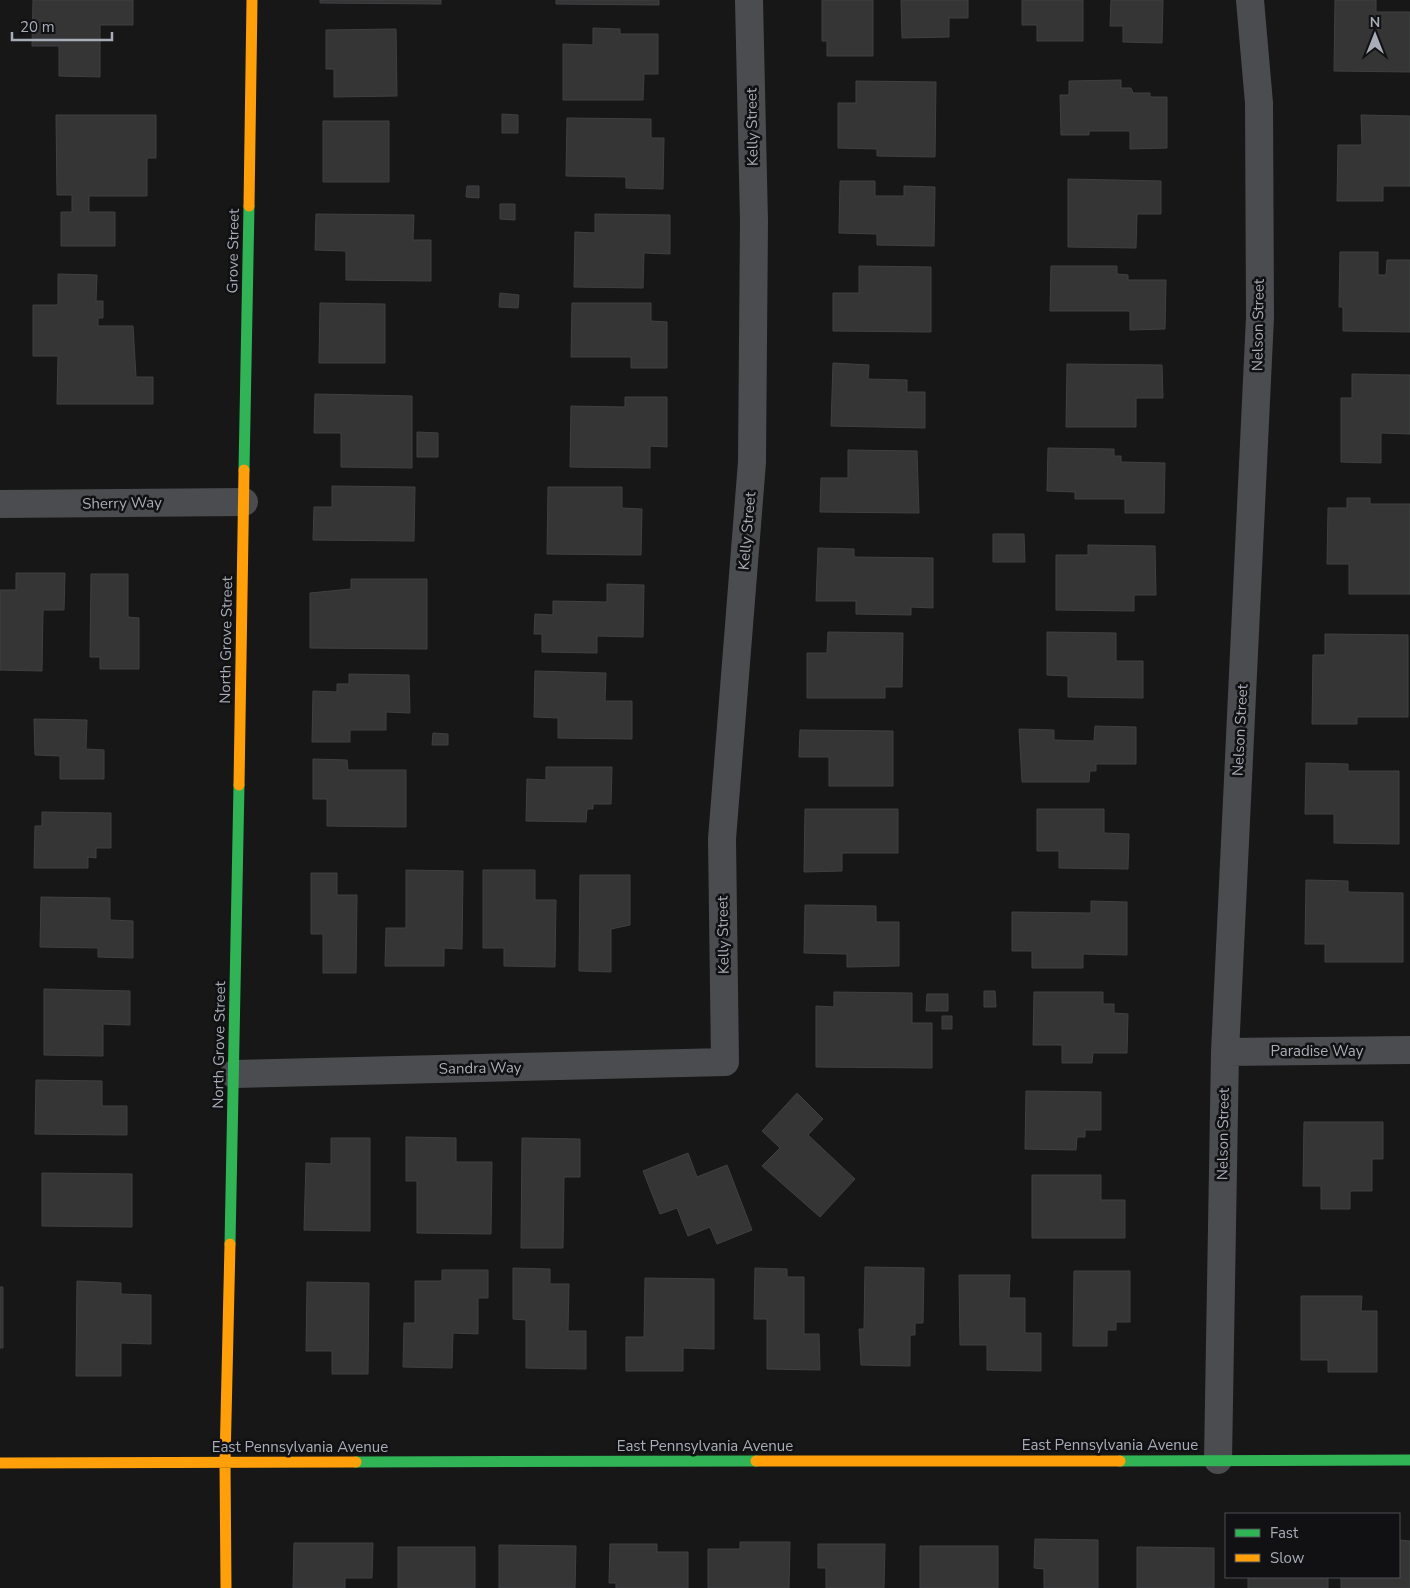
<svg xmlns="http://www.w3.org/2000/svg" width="1410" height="1588" font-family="'Nunito Sans',sans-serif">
<rect width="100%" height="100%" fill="#171717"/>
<path fill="#353536" stroke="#3f4043" d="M 33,0 L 133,0 L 133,25 L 100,25 L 100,77 L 59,76 L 59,46 L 32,46 Z
M 320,0 L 441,0 L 441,4 L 320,3 Z
M 556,0 L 659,0 L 659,5 L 556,4 Z
M 822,0 L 873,0 L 873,56 L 827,56 L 827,41 L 822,41 Z
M 901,0 L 968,0 L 968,18 L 949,18 L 949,37 L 902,38 Z
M 1022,0 L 1083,0 L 1083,41 L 1037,41 L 1037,25 L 1022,25 Z
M 1111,0 L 1163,0 L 1162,43 L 1123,42 L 1123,26 L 1110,26 Z
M 1335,0 L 1376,0 L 1376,12 L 1410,12 L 1410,72 L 1334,71 Z
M 593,28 L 620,29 L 620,34 L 658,34 L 658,74 L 644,74 L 643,100 L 563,100 L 563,44 L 593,45 Z
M 396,29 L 397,96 L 334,97 L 334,69 L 326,69 L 326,30 Z
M 1121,80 L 1121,88 L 1131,88 L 1133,93 L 1150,93 L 1150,97 L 1167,97 L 1167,148 L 1130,149 L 1130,131 L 1089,131 L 1089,135 L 1061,135 L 1060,95 L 1069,95 L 1069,81 Z
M 856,81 L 936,82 L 935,157 L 877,156 L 877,149 L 838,148 L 838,103 L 856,103 Z
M 502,114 L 518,115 L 518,133 L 502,133 Z
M 56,115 L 156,115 L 156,158 L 147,158 L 147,196 L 89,196 L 89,212 L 115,212 L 115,246 L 61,246 L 61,212 L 72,212 L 72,195 L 57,195 Z
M 1361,115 L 1410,116 L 1410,186 L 1383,186 L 1383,201 L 1337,201 L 1338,145 L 1362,145 Z
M 567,118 L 651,119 L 651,138 L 664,138 L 663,189 L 626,188 L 626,177 L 566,176 Z
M 323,121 L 389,121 L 389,182 L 323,182 Z
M 1068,179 L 1161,181 L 1161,214 L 1137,214 L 1136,248 L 1068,247 Z
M 840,181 L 875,181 L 875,196 L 904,196 L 904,186 L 935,187 L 934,246 L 877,245 L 877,234 L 839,233 Z
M 467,186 L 479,186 L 479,198 L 466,197 Z
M 500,204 L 515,204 L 515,220 L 500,219 Z
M 316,214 L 414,215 L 413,240 L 431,240 L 431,281 L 346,280 L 346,251 L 315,250 Z
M 595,214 L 670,215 L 670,254 L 644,253 L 643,288 L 574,287 L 575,232 L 595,233 Z
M 1340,252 L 1378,252 L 1378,275 L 1386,275 L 1387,260 L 1410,260 L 1410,332 L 1343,331 L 1343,307 L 1339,307 Z
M 859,266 L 931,267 L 931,332 L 833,331 L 833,293 L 859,293 Z
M 1051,266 L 1117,266 L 1117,274 L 1128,275 L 1128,280 L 1166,280 L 1165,329 L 1130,330 L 1130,311 L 1050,311 Z
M 58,274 L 97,275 L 96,301 L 103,301 L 103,318 L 98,318 L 98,326 L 133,326 L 136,377 L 153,377 L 153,404 L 57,404 L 58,356 L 33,356 L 33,305 L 58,305 Z
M 500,293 L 519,295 L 518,308 L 499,307 Z
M 320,303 L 385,304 L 385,363 L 319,363 Z
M 572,303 L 651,303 L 651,321 L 667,322 L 667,368 L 631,368 L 631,357 L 571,357 Z
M 833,363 L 869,365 L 868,379 L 907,380 L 907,392 L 925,392 L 925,428 L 831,426 Z
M 1067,364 L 1162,365 L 1163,398 L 1136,398 L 1136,427 L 1066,427 Z
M 1352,374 L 1410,375 L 1410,434 L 1381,433 L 1381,463 L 1341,462 L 1341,398 L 1352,398 Z
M 315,394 L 412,396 L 412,468 L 341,467 L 341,433 L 314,433 Z
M 625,397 L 667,397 L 667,447 L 650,446 L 650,468 L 570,467 L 571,406 L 625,407 Z
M 417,432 L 438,433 L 438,457 L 417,457 Z
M 1048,448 L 1114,449 L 1114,456 L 1121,456 L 1121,462 L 1165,463 L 1164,513 L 1125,513 L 1125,499 L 1075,499 L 1075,492 L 1047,491 Z
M 848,450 L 917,451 L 919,513 L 820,512 L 821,478 L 848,478 Z
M 332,486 L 415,487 L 414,541 L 313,540 L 314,507 L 332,507 Z
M 548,487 L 622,487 L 622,508 L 642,509 L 641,555 L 547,554 Z
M 1347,498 L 1370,498 L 1370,504 L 1410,504 L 1410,594 L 1349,594 L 1349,564 L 1327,564 L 1328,508 L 1347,508 Z
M 993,534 L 1024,534 L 1025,562 L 993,562 Z
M 1088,545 L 1155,546 L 1156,595 L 1134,595 L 1134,611 L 1056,610 L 1056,555 L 1088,555 Z
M 818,548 L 854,549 L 854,557 L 933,558 L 933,608 L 911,607 L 911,615 L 856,614 L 856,601 L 816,601 Z
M 16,573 L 65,573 L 64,610 L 43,610 L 42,671 L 0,670 L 0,590 L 16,590 Z
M 91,574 L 128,574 L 128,617 L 139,618 L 139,669 L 100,669 L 100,657 L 90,657 Z
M 351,579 L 427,579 L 427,649 L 310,648 L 310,593 L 351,589 Z
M 607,584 L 644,585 L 643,637 L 597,636 L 597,653 L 542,652 L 542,634 L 534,634 L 535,614 L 553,615 L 553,601 L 607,602 Z
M 828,632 L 903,633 L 902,687 L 885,687 L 885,698 L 807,698 L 807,653 L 827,653 Z
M 1047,632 L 1116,633 L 1116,661 L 1143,661 L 1143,698 L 1068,697 L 1068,676 L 1047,675 Z
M 1325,634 L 1408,635 L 1408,717 L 1357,717 L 1357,724 L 1312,724 L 1313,655 L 1325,655 Z
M 535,671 L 606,673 L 605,701 L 632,701 L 632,739 L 558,738 L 558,718 L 534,717 Z
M 349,674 L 409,675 L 410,713 L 386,712 L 386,730 L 350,730 L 350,742 L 312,742 L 313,691 L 337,692 L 337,684 L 349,684 Z
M 34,719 L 87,720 L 86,749 L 104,750 L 104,779 L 60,779 L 60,756 L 35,755 Z
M 1095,726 L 1136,727 L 1136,764 L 1096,764 L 1096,771 L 1090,771 L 1089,782 L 1022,782 L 1019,729 L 1054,730 L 1054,740 L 1094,741 Z
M 800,730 L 893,731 L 893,786 L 829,786 L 829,757 L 799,757 Z
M 433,733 L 448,734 L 448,745 L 432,745 Z
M 313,759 L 347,760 L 348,770 L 406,770 L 406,827 L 327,826 L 327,799 L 313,799 Z
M 1306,763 L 1348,764 L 1348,771 L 1399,771 L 1399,844 L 1334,843 L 1334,814 L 1305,814 Z
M 546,767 L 612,767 L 611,804 L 593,804 L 593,809 L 587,809 L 586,822 L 526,821 L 527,779 L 546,780 Z
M 805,809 L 898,809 L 898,853 L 842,853 L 842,871 L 804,872 Z
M 1037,809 L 1104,809 L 1104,833 L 1129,834 L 1128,869 L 1059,868 L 1059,851 L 1037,851 Z
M 42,812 L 111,813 L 111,848 L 96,848 L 96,858 L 88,857 L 88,868 L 34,868 L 35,826 L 42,826 Z
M 406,870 L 463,871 L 462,949 L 444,948 L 444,966 L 385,966 L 386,928 L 406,928 Z
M 483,870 L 535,870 L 535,900 L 556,900 L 555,967 L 504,966 L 504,948 L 483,948 Z
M 311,873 L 337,873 L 337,895 L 357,895 L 356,973 L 323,973 L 323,934 L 311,934 Z
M 580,875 L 630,875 L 630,925 L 611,929 L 611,972 L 579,971 Z
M 1306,880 L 1348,881 L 1348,892 L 1403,893 L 1403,962 L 1325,962 L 1325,944 L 1305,944 Z
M 41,897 L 110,898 L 110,920 L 133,921 L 133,958 L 98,957 L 98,948 L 40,947 Z
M 1091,901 L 1127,902 L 1127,955 L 1083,954 L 1083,968 L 1032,968 L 1032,951 L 1012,951 L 1012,912 L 1091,913 Z
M 805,905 L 876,906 L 876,922 L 899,922 L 899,966 L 847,967 L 847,954 L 804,953 Z
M 44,989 L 130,991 L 130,1025 L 103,1024 L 103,1056 L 44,1055 Z
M 984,991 L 995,991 L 996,1007 L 984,1007 Z
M 834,992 L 912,993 L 912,1023 L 932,1023 L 932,1068 L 816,1067 L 816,1006 L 834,1007 Z
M 1034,992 L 1103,992 L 1103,1004 L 1114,1004 L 1114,1013 L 1128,1014 L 1127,1053 L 1093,1053 L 1092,1063 L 1062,1063 L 1062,1045 L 1033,1045 Z
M 927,994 L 948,994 L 948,1011 L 926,1011 Z
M 942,1016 L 952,1016 L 952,1029 L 942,1029 Z
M 36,1080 L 102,1081 L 102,1106 L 127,1106 L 127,1135 L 35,1134 Z
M 1026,1091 L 1101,1092 L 1101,1130 L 1085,1130 L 1085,1137 L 1077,1137 L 1076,1150 L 1025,1149 Z
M 797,1093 L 823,1119 L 808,1135 L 855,1179 L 820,1217 L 762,1166 L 780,1148 L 762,1131 Z
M 1304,1122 L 1383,1122 L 1383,1159 L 1372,1159 L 1372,1191 L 1350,1191 L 1350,1209 L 1321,1209 L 1321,1186 L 1303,1186 Z
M 406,1137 L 456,1138 L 456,1162 L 492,1162 L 491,1234 L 417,1233 L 417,1181 L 406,1181 Z
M 331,1138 L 370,1138 L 370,1231 L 304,1230 L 306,1163 L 331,1164 Z
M 522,1138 L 580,1139 L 580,1177 L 564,1177 L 563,1248 L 521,1248 Z
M 688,1153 L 697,1177 L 727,1165 L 752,1230 L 717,1244 L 710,1227 L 688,1236 L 677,1208 L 660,1214 L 643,1171 Z
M 42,1173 L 132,1174 L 132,1227 L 42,1226 Z
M 1032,1175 L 1101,1175 L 1101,1200 L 1125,1200 L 1125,1238 L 1032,1238 Z
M 865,1267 L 924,1268 L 923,1323 L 915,1323 L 915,1335 L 910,1335 L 910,1366 L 861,1365 L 859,1329 L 864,1329 Z
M 513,1268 L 550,1269 L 550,1284 L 569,1284 L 568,1331 L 586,1331 L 586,1369 L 526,1368 L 526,1320 L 513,1319 Z
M 755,1268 L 787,1269 L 787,1277 L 804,1277 L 804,1334 L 819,1334 L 820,1370 L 767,1369 L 767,1319 L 754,1319 Z
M 442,1270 L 488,1270 L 488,1298 L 478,1298 L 478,1334 L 453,1333 L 452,1368 L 403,1367 L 404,1323 L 415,1323 L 415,1281 L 442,1281 Z
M 1074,1271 L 1130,1271 L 1130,1322 L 1116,1322 L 1116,1330 L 1107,1330 L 1107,1346 L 1073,1346 Z
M 959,1275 L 1010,1275 L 1009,1298 L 1025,1298 L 1025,1333 L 1041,1333 L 1041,1371 L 987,1370 L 987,1345 L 960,1345 Z
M 645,1278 L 714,1279 L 714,1349 L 683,1348 L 683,1371 L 626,1371 L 626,1337 L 644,1337 Z
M 77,1281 L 121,1283 L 121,1294 L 151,1295 L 151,1344 L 121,1343 L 121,1376 L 76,1376 Z
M 307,1282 L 369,1283 L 368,1374 L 332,1374 L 332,1351 L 306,1351 Z
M 0,1287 L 3,1287 L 3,1348 L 0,1348 Z
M 1301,1296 L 1362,1296 L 1361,1311 L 1377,1311 L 1377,1372 L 1328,1372 L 1328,1360 L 1301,1360 Z
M 1035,1539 L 1098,1540 L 1098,1588 L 1044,1588 L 1044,1569 L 1034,1568 Z
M 1399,1540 L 1410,1541 L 1410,1588 L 1341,1588 L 1341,1577 L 1399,1577 Z
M 740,1542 L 790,1542 L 789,1588 L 708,1588 L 708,1549 L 740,1549 Z
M 294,1543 L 373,1543 L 372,1578 L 345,1578 L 345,1588 L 293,1588 Z
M 610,1544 L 657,1544 L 657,1552 L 688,1552 L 688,1588 L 616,1588 L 616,1583 L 609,1583 Z
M 818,1544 L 885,1544 L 884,1588 L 826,1588 L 826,1568 L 818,1568 Z
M 499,1545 L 576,1546 L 575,1588 L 499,1588 Z
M 920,1546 L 998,1546 L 998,1588 L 920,1588 Z
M 398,1547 L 475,1547 L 475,1588 L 398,1588 Z
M 1137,1547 L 1214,1548 L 1214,1588 L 1137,1588 Z
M 1248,1577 L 1328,1577 L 1328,1588 L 1248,1588 Z"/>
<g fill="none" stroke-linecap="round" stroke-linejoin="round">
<path stroke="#4b4c50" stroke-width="28" d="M 0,504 L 244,502
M 1225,1052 L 1410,1050
M 234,1074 L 725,1062 L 722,839 L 752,462 L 754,221 L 749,0
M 1218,1460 L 1225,1052 L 1260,317 L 1259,103 L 1250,0"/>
<path stroke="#30b455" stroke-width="11" d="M 244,470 L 249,206
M 230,1244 L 239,785
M 1120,1461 L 1410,1460
M 356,1462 L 756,1461"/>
<path stroke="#ff9f0a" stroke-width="11" d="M 249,206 L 252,0
M 239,785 L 244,470
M 756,1461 L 1120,1461
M 0,1463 L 356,1462
M 226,1588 L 225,1462 L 230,1244"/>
</g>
<g text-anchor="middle" stroke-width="5" stroke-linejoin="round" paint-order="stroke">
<g font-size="15" fill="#a8adb8" stroke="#111113">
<text transform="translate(752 127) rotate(-91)" y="5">Kelly Street</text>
<text transform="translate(233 251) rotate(-89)" y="5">Grove Street</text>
<text transform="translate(1258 325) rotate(-89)" y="5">Nelson Street</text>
<text transform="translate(122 503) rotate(-1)" y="5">Sherry Way</text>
<text transform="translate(747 531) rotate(-85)" y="5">Kelly Street</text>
<text transform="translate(226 640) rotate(-89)" y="5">North Grove Street</text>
<text transform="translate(1240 730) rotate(-87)" y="5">Nelson Street</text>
<text transform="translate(723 935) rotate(-91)" y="5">Kelly Street</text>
<text transform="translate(219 1045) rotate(-89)" y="5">North Grove Street</text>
<text x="1317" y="1056">Paradise Way</text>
<text transform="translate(480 1068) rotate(-1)" y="5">Sandra Way</text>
<text transform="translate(1223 1134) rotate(-89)" y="5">Nelson Street</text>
<text x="1110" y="1450">East Pennsylvania Avenue</text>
<text x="705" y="1451">East Pennsylvania Avenue</text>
<text x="300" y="1452">East Pennsylvania Avenue</text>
</g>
</g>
<rect x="1225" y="1513" width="175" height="65" fill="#111113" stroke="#4d4f55"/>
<rect x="1235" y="1529" width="25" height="8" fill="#30b455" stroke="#4d4f55"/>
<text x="1270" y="1538" font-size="15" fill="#a8adb8">Fast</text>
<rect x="1235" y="1554" width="25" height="8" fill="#ff9f0a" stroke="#4d4f55"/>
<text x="1270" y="1563" font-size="15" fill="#a8adb8">Slow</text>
<g transform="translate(1375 35)" stroke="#111113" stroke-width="4" paint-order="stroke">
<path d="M0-4L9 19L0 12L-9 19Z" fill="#a8adb8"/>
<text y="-8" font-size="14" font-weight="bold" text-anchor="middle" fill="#a8adb8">N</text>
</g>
<path d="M12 32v8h100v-8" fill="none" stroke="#a8adb8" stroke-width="2.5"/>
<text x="20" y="32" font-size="15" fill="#a8adb8" stroke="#111113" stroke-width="4" paint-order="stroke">20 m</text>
</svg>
